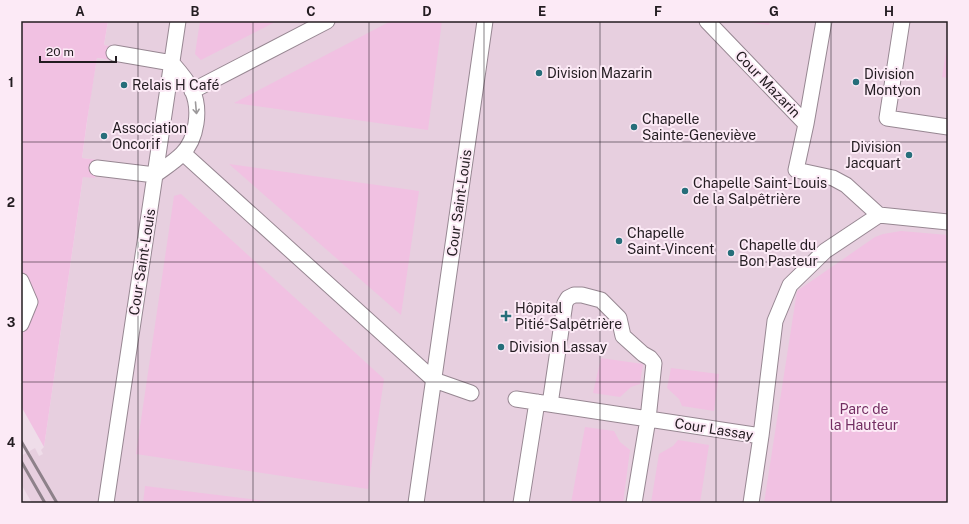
<svg xmlns="http://www.w3.org/2000/svg" width="969" height="524" font-family="'Public Sans',sans-serif">
<rect width="100%" height="100%" fill="#efdde9"/>
<path fill="#e7cfdf" d="M 108,21 L 948,21 L 948,503 L 32,503 L 21,484 L 21,456 L 35,448 L 39,456 L 43,454 L 41,450 L 44,447 L 83,177 L 97,160 L 82,158 L 91,93 L 97,58 L 113,60 L 115,47 L 104,45 Z"/>
<path fill="#f1c1e2" d="M 21,21 L 108,21 L 104,45 L 115,47 L 113,60 L 97,58 L 87,121 L 82,158 L 98,160 L 95,178 L 83,177 L 44,447 L 21,406 Z
M 200,21 L 277,21 L 201,60 L 195,54 Z
M 391,21 L 442,21 L 428,130 L 234,103 Z
M 737,21 L 770,21 L 769,25 Z
M 948,40 L 948,78 L 942,77 Z
M 229,164 L 419,191 L 401,315 Z
M 181,194 L 384,379 L 368,489 L 136,454 L 174,196 Z
M 901,231 L 948,235 L 948,503 L 764,503 L 797,291 L 875,237 L 883,234 Z
M 601,358 L 643,364 L 640,384 L 631,387 L 620,397 L 593,393 Z
M 671,368 L 719,374 L 714,411 L 682,406 L 679,399 L 667,388 Z
M 585,427 L 614,431 L 620,442 L 630,450 L 623,503 L 571,503 Z
M 678,440 L 709,445 L 700,503 L 651,503 L 659,454 L 673,446 Z
M 145,486 L 274,502 L 279,503 L 143,503 Z"/>
<g fill="none" stroke-linecap="round" stroke-linejoin="round">
<g stroke="#978792" stroke-width="17">
<path id="service" d="M 707,21 L 806,124 L 824,21
M 902,21 L 887,118 L 948,127
M 192,91 L 327,21
M 806,124 L 796,170 L 833,178 L 846,185 L 879,215
M 183,153 L 434,380 L 471,393
M 97,168 L 155,175 C 164,168 174,162 182,154 C 197,139 201,109 192,90 C 187,80 179,71 172,63 L 114,53
M 879,215 L 948,222
M 21,281 L 30,302 L 21,324
M 516,399 L 761,436
M 550,404 L 565,303 L 568,298 L 574,295 L 582,295 L 601,300 L 619,318 L 623,336 L 643,354 L 650,358 L 654,363 L 648,419 L 634,503
M 106,503 L 178,21
M 416,503 L 485,21
M 521,503 L 537,402
M 751,503 L 761,436 L 775,321 L 790,285 L 825,251 L 879,215"/>
</g>
<use href="#service" stroke="#fff" stroke-width="15"/>
<path stroke="#8e818a" stroke-width="3" d="M 21,441 L 57,503
M 21,461 L 45,503"/>
</g>
<defs><path id="oneway-shaft" d="M-6 0H5M1.5-3L5.5 0L1.5 3" fill="none" stroke-width="1.6" stroke-linecap="round" stroke-linejoin="round"/></defs>
<use stroke="#9c999b" href="#oneway-shaft" transform="translate(196 108) rotate(85)"/>
<path fill="none" stroke="#231c21" stroke-width="1" stroke-opacity="0.55" d="M 138,21 L 138,503M 253,21 L 253,503M 369,21 L 369,503M 484,21 L 484,503M 600,21 L 600,503M 716,21 L 716,503M 831,21 L 831,503M 21,142 L 948,142M 21,262 L 948,262M 21,382 L 948,382"/>
<g fill="#266e7a" stroke="#fceaf6" stroke-width="1.5">
<circle cx="539" cy="73" r="4"/>
<circle cx="856" cy="82" r="4"/>
<circle cx="124" cy="85" r="4"/>
<circle cx="634" cy="127" r="4"/>
<circle cx="104" cy="136" r="4"/>
<circle cx="909" cy="155" r="4"/>
<circle cx="685" cy="191" r="4"/>
<circle cx="619" cy="241" r="4"/>
<circle cx="731" cy="253" r="4"/>
<path d="M504 310h4v4h4v4h-4v4h-4v-4h-4v-4h4z"/>
<circle cx="501" cy="347" r="4"/>
</g>
<g text-anchor="middle" stroke-width="4" stroke-linejoin="round" paint-order="stroke">
<g font-size="14" fill="#231c21" stroke="#fceaf6" text-anchor="start">
<text x="547" y="78">Division Mazarin</text>
<text x="864" y="79">Division<tspan x="864" dy="16">Montyon</tspan></text>
<text x="132" y="90">Relais H Café</text>
<text x="642" y="124">Chapelle<tspan x="642" dy="16">Sainte-Geneviève</tspan></text>
<text x="112" y="133">Association<tspan x="112" dy="16">Oncorif</tspan></text>
<text x="901" y="152" text-anchor="end">Division<tspan x="901" dy="16">Jacquart</tspan></text>
<text x="693" y="188">Chapelle Saint-Louis<tspan x="693" dy="16">de la Salpêtrière</tspan></text>
<text x="627" y="238">Chapelle<tspan x="627" dy="16">Saint-Vincent</tspan></text>
<text x="739" y="250">Chapelle du<tspan x="739" dy="16">Bon Pasteur</tspan></text>
<text x="515" y="313">Hôpital<tspan x="515" dy="16">Pitié-Salpêtrière</tspan></text>
<text x="509" y="352">Division Lassay</text>
</g>
<g font-size="14" fill="#231c21" stroke="#fceaf6">
<text transform="translate(768 84) rotate(46)" y="5">Cour Mazarin</text>
<text transform="translate(459 203) rotate(-82)" y="5">Cour Saint-Louis</text>
<text transform="translate(142 262) rotate(-81)" y="5">Cour Saint-Louis</text>
<text transform="translate(714 429) rotate(9)" y="5">Cour Lassay</text>
</g>
<g font-size="14" fill="#732e62" stroke="#fceaf6">
<text x="864" y="414">Parc de<tspan x="864" dy="16">la Hauteur</tspan></text>
</g>
</g>
<rect width="969" height="524" fill="none" stroke="#fceaf6" stroke-width="44"/>
<path d="M40 56v6h76v-6" fill="none" stroke="#231c21" stroke-width="2"/>
<text x="46" y="56" font-size="12" fill="#231c21" stroke="#fceaf6" stroke-width="3" paint-order="stroke">20 m</text>
<rect x="22" y="22" width="925" height="480" fill="none" stroke="#231c21" stroke-width="1.5"/>
<g font-size="13" text-anchor="middle" font-weight="bold" fill="#231c21">
<text x="80" y="16">A</text>
<text x="195" y="16">B</text>
<text x="311" y="16">C</text>
<text x="427" y="16">D</text>
<text x="542" y="16">E</text>
<text x="658" y="16">F</text>
<text x="774" y="16">G</text>
<text x="889" y="16">H</text>
<text x="11" y="87">1</text>
<text x="11" y="207">2</text>
<text x="11" y="327">3</text>
<text x="11" y="447">4</text>
</g>
</svg>
